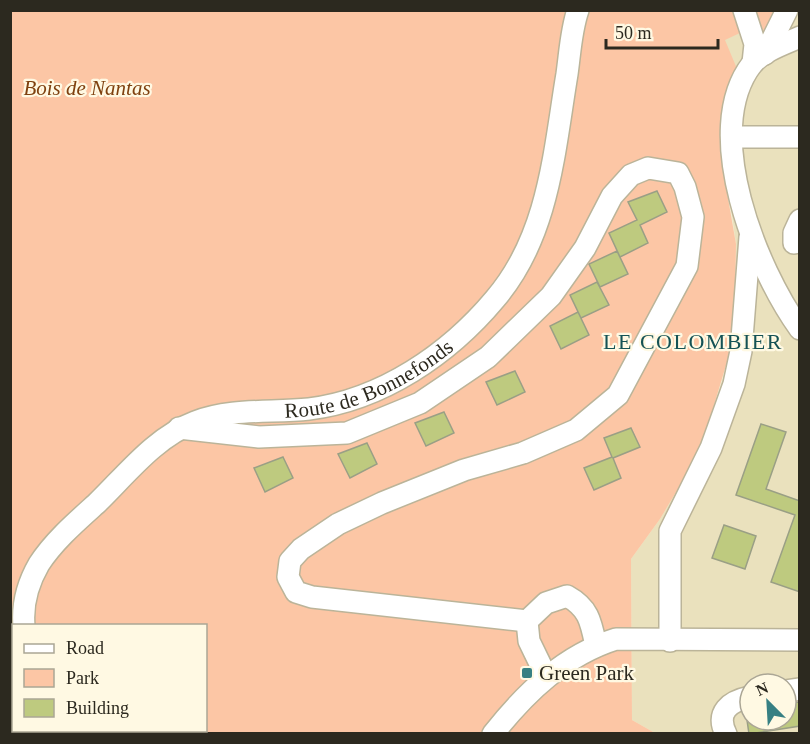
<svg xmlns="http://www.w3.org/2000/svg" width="810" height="744" font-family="'Times New Roman',serif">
<rect width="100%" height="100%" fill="#f3ecd0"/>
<path fill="#eae1bd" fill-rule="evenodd" d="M 678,11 L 799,11 L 799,733 L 655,733 L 632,720 L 631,559 L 660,519 L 688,472 L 720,389 L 730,352 L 735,302 L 736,244 L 723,151 L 724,108 ZM 750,684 L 786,684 L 786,720 L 750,720 Z"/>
<path fill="#fcc6a5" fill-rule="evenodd" d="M 10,11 L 732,11 L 742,32 L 725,40 L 740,76 L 724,108 L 722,124 L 726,187 L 736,244 L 735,302 L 730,352 L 705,435 L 688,472 L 660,519 L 631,559 L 632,720 L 655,733 L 11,733 ZM 14,626 L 206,626 L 206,730 L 14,730 Z
M 755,11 L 779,11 L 764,34 Z"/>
<path fill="#beca7f" stroke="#9a9f85" stroke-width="1.5" d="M 657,191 L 667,212 L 640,225 L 648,243 L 620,257 L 609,233 L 637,220 L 628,202 Z
M 617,251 L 628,274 L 600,287 L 589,264 Z
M 597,282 L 609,305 L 581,318 L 570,295 Z
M 578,312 L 589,335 L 561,349 L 550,326 Z
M 515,371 L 525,392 L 497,405 L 486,382 Z
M 444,412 L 454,433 L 426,446 L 415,423 Z
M 761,424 L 786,432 L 766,489 L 800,501 L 800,592 L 771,582 L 795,515 L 736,495 Z
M 631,428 L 640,447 L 613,458 L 621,478 L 594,490 L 584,468 L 612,457 L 604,438 Z
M 367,443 L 377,464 L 350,478 L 338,454 Z
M 283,457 L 293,478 L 265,492 L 254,468 Z
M 724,525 L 756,536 L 745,569 L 712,558 Z
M 800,702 L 800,726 L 749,734 L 747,720 L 786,720 L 786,703 Z"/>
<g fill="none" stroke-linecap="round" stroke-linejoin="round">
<g stroke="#bbb499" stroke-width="24">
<g id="minor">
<path d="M 744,10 L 755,44 L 753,63"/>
<path d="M 800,37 C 784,44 763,51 752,64 C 700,131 757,270 800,329"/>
<path d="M 765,54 L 787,10"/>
<path d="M 732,137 L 800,137"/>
<path d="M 794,243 L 794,233 L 800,220"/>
<path d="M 179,428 L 259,437 L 347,433 L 420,403 L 488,357 L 551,296 L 585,248 L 612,196 L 631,175 L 648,168 L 678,173 L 685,187 L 693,217 L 687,266 L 618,395 L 576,430 L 523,453 L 464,470 L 382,503 L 338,524 L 301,549 L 290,561 L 288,577 L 296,592 L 312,597 L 527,621"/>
<path id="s1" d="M 24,626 C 22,604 28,583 39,564 C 54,541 76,522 96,504 C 126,475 155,437 195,422 C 231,408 271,413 309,409 C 382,400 449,354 495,299 C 549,236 554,152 567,74 C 570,53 571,30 578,10"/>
<path d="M 670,641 L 670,531 L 711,448 L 734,384 L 741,351 L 750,237"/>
<path d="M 546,676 L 529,641 L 527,621 L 546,603 L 567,596 C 589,608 591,622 596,646"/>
<path d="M 786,691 L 800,689"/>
<path d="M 31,730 L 32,734"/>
<path d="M 493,734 C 526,692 565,655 616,639 L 800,640"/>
<path d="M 726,734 C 715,712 730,701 750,697"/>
</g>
</g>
<use href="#minor" stroke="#fff" stroke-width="21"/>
</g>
<rect fill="#378083" stroke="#fff9e3" stroke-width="2" x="521" y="667" width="12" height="12" rx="3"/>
<g text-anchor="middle" stroke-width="4.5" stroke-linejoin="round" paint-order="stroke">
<g font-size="21" font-style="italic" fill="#7f410f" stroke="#fff9e3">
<text x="87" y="95">Bois de Nantas</text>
</g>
<g font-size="21" fill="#2c291f" stroke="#fff9e3">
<text dy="7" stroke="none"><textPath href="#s1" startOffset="459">Route de Bonnefonds</textPath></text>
</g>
<g font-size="21" fill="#2c291f" stroke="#fff9e3" text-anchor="start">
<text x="539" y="680">Green Park</text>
</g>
<g font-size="22" letter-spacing="1.5" fill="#155255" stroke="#fff9e3">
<text x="693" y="349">LE COLOMBIER</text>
</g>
</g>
<rect width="810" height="744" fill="none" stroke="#2c291f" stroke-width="24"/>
<rect x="12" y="624" width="195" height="108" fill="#fff9e3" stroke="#aba695" stroke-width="1.5"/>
<rect x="24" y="644" width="30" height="9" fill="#ffffff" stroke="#aba695" stroke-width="1.5"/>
<text x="66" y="654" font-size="18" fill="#2c291f">Road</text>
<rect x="24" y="669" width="30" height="18" fill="#fcc6a5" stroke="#aba695" stroke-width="1.5"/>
<text x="66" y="684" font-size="18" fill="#2c291f">Park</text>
<rect x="24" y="699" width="30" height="18" fill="#beca7f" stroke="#aba695" stroke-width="1.5"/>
<text x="66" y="714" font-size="18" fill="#2c291f">Building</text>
<g transform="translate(768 702) rotate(336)"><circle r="28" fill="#fff9e3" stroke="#aba695" stroke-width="1.5"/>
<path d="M0-4.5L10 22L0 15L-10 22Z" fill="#378083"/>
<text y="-9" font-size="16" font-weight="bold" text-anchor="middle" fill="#2c291f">N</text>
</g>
<path d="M606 39v9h112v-9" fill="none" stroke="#2c291f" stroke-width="3"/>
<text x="615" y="39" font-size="18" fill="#2c291f" stroke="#fff9e3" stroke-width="4.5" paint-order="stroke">50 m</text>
</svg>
